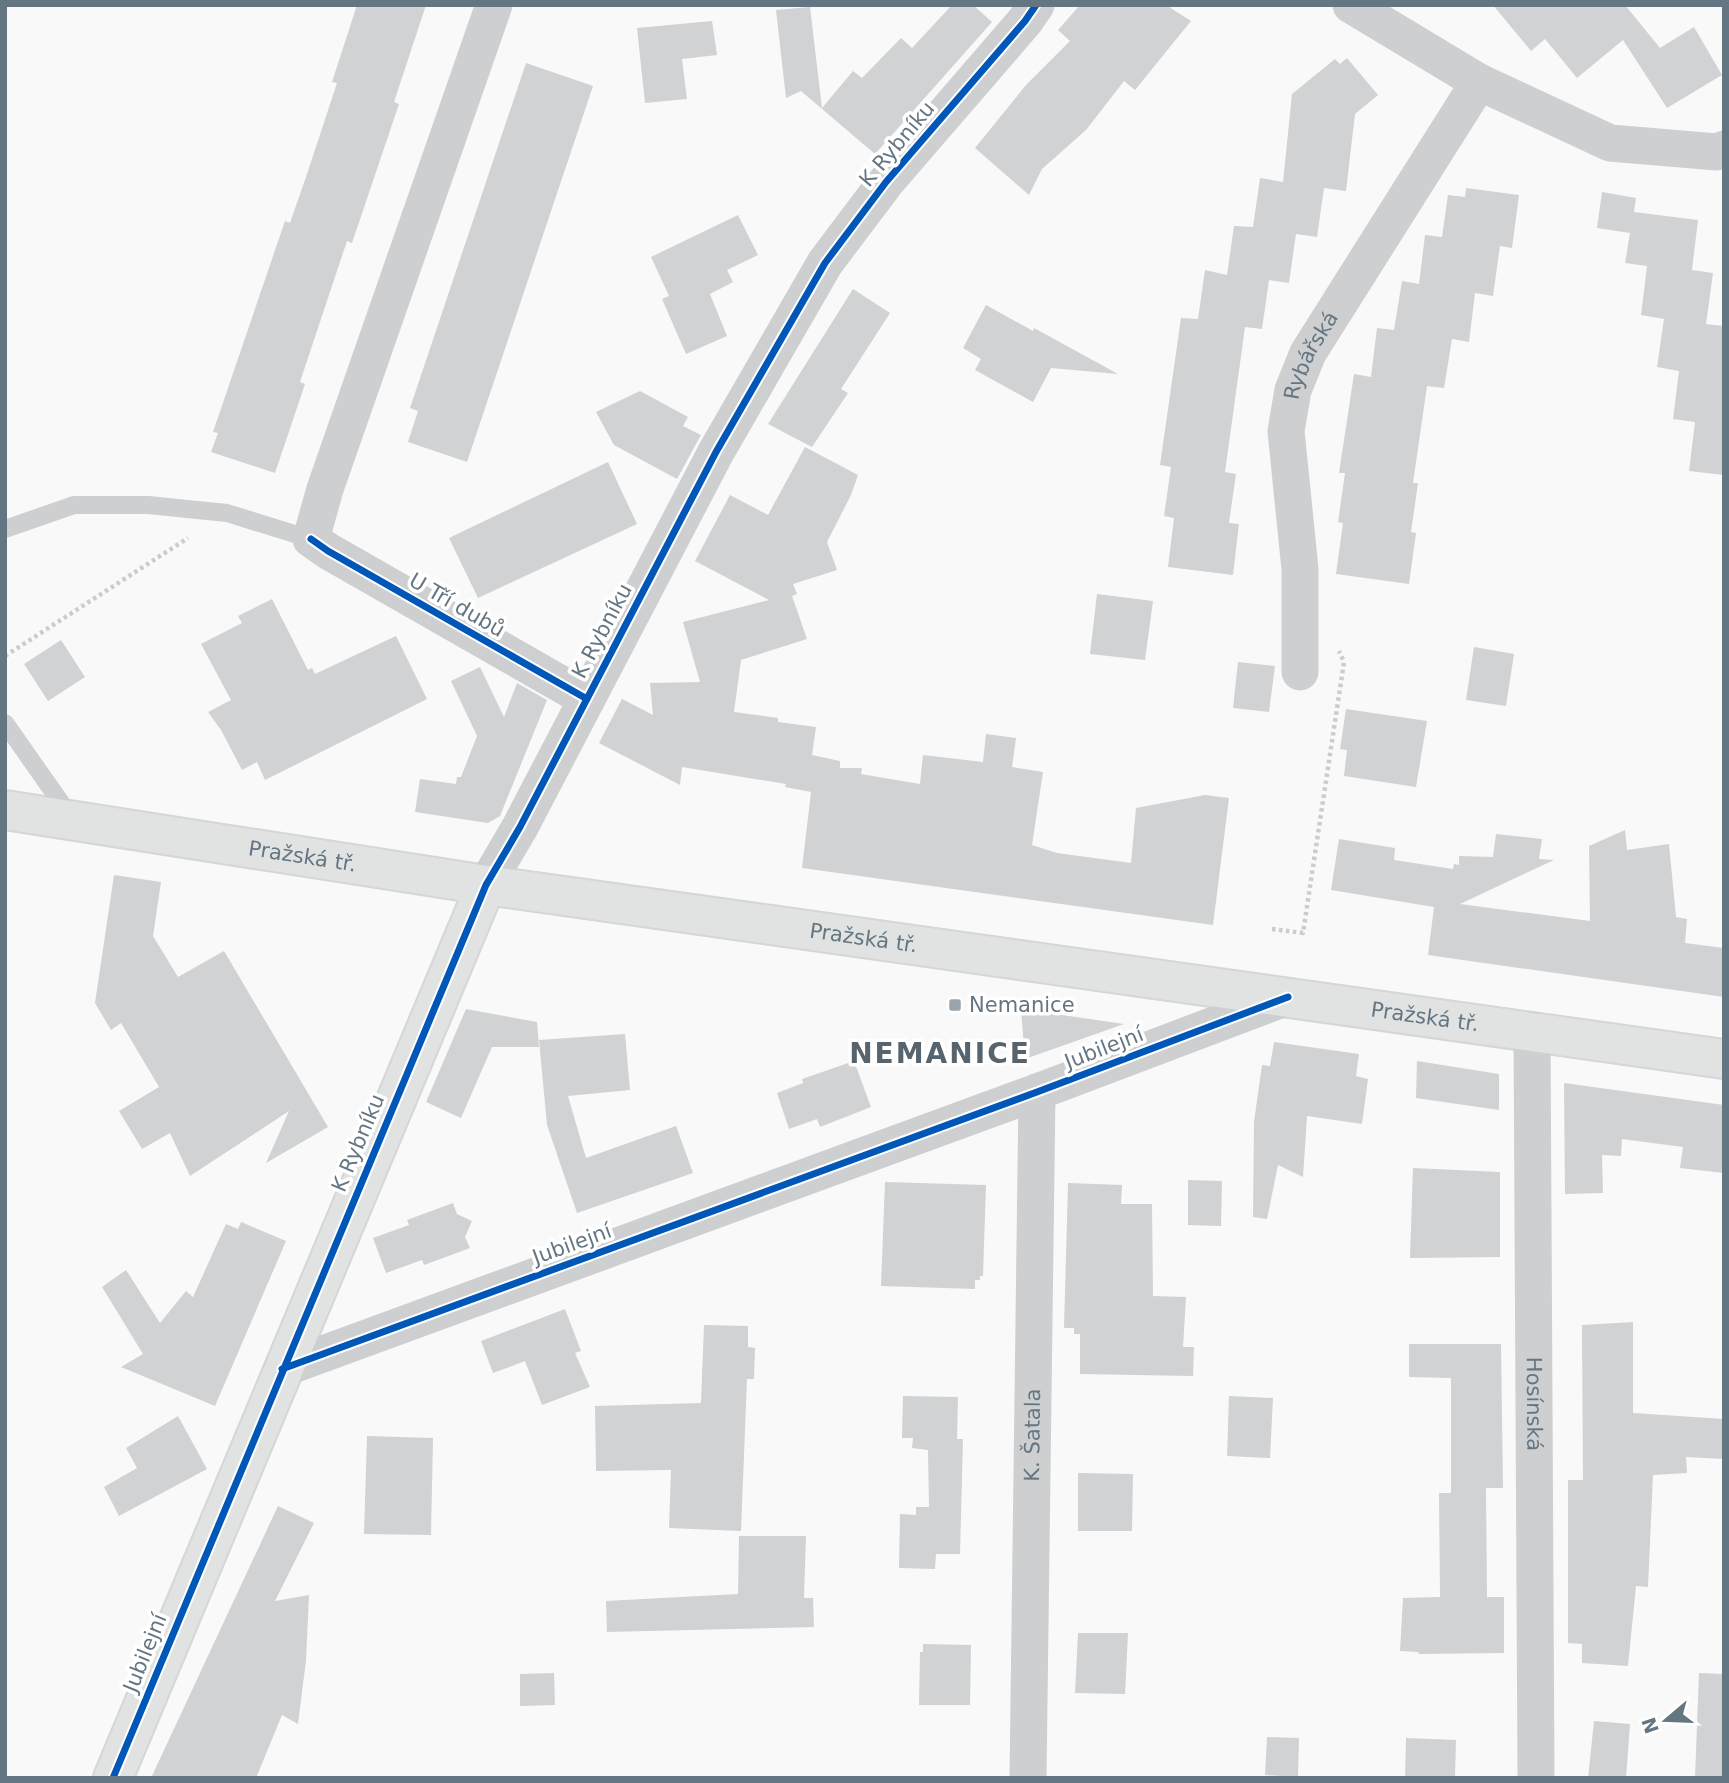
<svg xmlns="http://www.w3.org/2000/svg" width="1729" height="1783" font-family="'DejaVu Sans',sans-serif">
<rect width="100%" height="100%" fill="#f9f9f9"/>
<path fill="#d0d2d3" d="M 357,5 L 426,5 L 394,102 L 399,104 L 352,243 L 347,241 L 300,382 L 305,384 L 275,473 L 211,452 L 218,433 L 213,432 L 285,221 L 290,223 L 306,177 L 337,83 L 332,82 Z
M 952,5 L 973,5 L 992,22 L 875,154 L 801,91 L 786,98 L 776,10 L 810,7 L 822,108 L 853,71 L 862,78 L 901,38 L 912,48 Z
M 1080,5 L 1166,5 L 1191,21 L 1135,90 L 1124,81 L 1086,130 L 1042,169 L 1029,195 L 975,148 L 1026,85 L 1070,41 L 1058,30 Z
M 1493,5 L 1625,5 L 1660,48 L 1694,27 L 1722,75 L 1667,108 L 1623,40 L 1577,78 L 1545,39 L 1531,51 Z
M 712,21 L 717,55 L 682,59 L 687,99 L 645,103 L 637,28 Z
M 1347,58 L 1378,95 L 1355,114 L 1346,191 L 1324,188 L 1317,237 L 1296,234 L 1289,283 L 1269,280 L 1262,329 L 1245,327 L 1225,472 L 1236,474 L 1229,523 L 1239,524 L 1233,575 L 1168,567 L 1174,518 L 1164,516 L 1171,467 L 1160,465 L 1181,318 L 1198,319 L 1205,270 L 1227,275 L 1234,226 L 1253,227 L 1260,178 L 1283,182 L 1292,94 L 1335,59 L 1340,64 Z
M 526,63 L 593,86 L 467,462 L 408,442 L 418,411 L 410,408 Z
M 1466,188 L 1519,195 L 1512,248 L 1500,246 L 1493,296 L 1475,293 L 1469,342 L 1452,339 L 1444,388 L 1427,386 L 1413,483 L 1418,483 L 1411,532 L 1416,533 L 1409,584 L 1336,574 L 1343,523 L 1338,522 L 1345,473 L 1339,473 L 1354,374 L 1371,377 L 1377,328 L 1394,330 L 1402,281 L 1419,284 L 1425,235 L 1442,237 L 1448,195 L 1465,197 Z
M 1602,192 L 1636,198 L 1634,212 L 1698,220 L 1692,270 L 1713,273 L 1706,324 L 1724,326 L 1724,475 L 1689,471 L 1695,422 L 1673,419 L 1679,371 L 1657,367 L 1664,319 L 1641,315 L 1647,266 L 1625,263 L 1630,233 L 1597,228 Z
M 738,215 L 758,255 L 727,270 L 733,282 L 710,294 L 727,336 L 686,354 L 662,299 L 669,296 L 651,257 Z
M 853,289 L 890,313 L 841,389 L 848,393 L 812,447 L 768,424 Z
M 986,305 L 1033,331 L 1034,328 L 1118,374 L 1051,368 L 1033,402 L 975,370 L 981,359 L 963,348 Z
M 640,391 L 688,417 L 683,426 L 701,435 L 677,479 L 614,445 L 596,412 Z
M 805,447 L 858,475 L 851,495 L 827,542 L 837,570 L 793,584 L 797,594 L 792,596 L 807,639 L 741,660 L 734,712 L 778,718 L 778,722 L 816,727 L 812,755 L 840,761 L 840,768 L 862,768 L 861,774 L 920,784 L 923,755 L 983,762 L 986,734 L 1016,738 L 1012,767 L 1043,772 L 1032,845 L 1057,853 L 1131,863 L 1136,808 L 1205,795 L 1229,798 L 1213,925 L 802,868 L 811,792 L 785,787 L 786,784 L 682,767 L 680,785 L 599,743 L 622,699 L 653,715 L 650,683 L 700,682 L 683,622 L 769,600 L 695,561 L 730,495 L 768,515 Z
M 608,462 L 637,524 L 478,598 L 449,538 Z
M 1097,594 L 1153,601 L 1145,660 L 1090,654 Z
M 272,599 L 308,670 L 312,668 L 315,674 L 396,636 L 427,699 L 265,780 L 257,762 L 242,770 L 221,730 L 208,712 L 231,700 L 201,644 L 242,623 L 238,616 Z
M 61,640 L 85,677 L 48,701 L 24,664 Z
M 1474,647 L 1514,654 L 1506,706 L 1466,700 Z
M 1238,662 L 1275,666 L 1269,712 L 1233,708 Z
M 480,667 L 504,717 L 517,683 L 547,700 L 500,816 L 488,823 L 415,812 L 420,779 L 456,784 L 457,777 L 461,777 L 477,736 L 451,681 Z
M 1346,709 L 1427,721 L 1416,787 L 1344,776 L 1347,750 L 1340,749 Z
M 1625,830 L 1627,850 L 1669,844 L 1676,917 L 1687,919 L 1685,943 L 1724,948 L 1724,997 L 1428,955 L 1434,907 L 1331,890 L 1339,839 L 1395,848 L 1394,860 L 1453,869 L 1454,864 L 1459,865 L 1459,856 L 1493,857 L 1496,834 L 1542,839 L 1539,859 L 1554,860 L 1460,904 L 1590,921 L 1589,846 Z
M 114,875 L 161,882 L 153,936 L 178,977 L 224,951 L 328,1127 L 266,1163 L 289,1111 L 190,1176 L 170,1133 L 142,1149 L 119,1111 L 159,1087 L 121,1023 L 111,1030 L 95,1003 Z
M 466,1009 L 537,1022 L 539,1047 L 492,1047 L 461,1118 L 426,1102 Z
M 1021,1009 L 1062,1015 L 1124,1024 L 1025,1059 Z
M 625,1034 L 630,1090 L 568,1096 L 586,1158 L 676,1126 L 693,1173 L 577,1213 L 547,1125 L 539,1040 Z
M 1274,1042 L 1359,1054 L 1356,1076 L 1368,1079 L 1362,1124 L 1307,1116 L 1303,1177 L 1278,1165 L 1267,1219 L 1253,1217 L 1254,1122 L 1262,1065 L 1270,1066 Z
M 854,1061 L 871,1107 L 820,1127 L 817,1119 L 789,1129 L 777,1093 L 803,1083 L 802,1079 Z
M 1417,1061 L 1499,1074 L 1499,1110 L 1416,1098 Z
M 1564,1083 L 1724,1105 L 1724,1173 L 1680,1168 L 1683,1147 L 1622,1139 L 1621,1156 L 1602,1155 L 1603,1193 L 1565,1194 Z
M 1413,1168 L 1500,1172 L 1500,1257 L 1410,1258 Z
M 1188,1180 L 1222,1181 L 1221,1226 L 1188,1225 Z
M 885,1182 L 986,1185 L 983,1276 L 980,1276 L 980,1280 L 975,1280 L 975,1289 L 881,1286 Z
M 1068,1183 L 1122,1185 L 1121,1204 L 1152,1204 L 1153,1296 L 1186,1297 L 1183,1347 L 1194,1347 L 1193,1376 L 1080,1374 L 1080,1334 L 1074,1334 L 1074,1328 L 1064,1328 Z
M 453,1203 L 457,1214 L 472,1221 L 465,1237 L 470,1248 L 424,1265 L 422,1260 L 386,1273 L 373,1238 L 409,1225 L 407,1220 Z
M 241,1222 L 286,1241 L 215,1406 L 121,1367 L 143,1354 L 102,1287 L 126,1270 L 160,1323 L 186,1291 L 193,1297 L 226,1224 L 238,1229 Z
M 565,1309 L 581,1351 L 575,1353 L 590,1387 L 542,1405 L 525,1361 L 493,1373 L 481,1341 Z
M 1633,1322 L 1633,1413 L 1724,1419 L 1724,1459 L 1686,1457 L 1687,1473 L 1653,1475 L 1648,1587 L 1636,1586 L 1628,1666 L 1582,1663 L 1582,1644 L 1568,1643 L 1568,1480 L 1583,1480 L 1582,1325 Z
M 704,1325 L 748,1326 L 748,1347 L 755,1348 L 754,1379 L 747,1379 L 741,1531 L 669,1528 L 671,1470 L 596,1471 L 595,1406 L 701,1403 Z
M 1409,1344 L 1501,1344 L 1503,1488 L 1486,1488 L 1487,1597 L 1504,1597 L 1504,1653 L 1419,1654 L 1418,1652 L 1400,1651 L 1403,1598 L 1440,1597 L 1439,1493 L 1451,1493 L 1451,1378 L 1409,1377 Z
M 903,1396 L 958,1397 L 957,1439 L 963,1439 L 960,1554 L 936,1554 L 935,1569 L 899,1568 L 900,1514 L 916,1515 L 916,1507 L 929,1507 L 928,1450 L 912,1448 L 913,1438 L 902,1438 Z
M 1229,1396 L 1273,1398 L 1270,1458 L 1227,1456 Z
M 178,1416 L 207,1469 L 119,1516 L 104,1487 L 137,1468 L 126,1448 Z
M 367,1436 L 433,1438 L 431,1535 L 364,1534 Z
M 1078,1473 L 1133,1474 L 1132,1531 L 1078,1531 Z
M 278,1506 L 314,1523 L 275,1601 L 309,1595 L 306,1660 L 298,1724 L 282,1715 L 256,1778 L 151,1778 Z
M 739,1536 L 806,1536 L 804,1598 L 813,1598 L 814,1627 L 607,1632 L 606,1601 L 738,1594 Z
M 1078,1633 L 1128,1633 L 1125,1694 L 1075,1693 Z
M 923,1644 L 971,1645 L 970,1705 L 919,1705 L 920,1652 L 923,1652 Z
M 554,1673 L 555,1705 L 520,1706 L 520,1674 Z
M 1699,1673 L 1724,1674 L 1723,1778 L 1695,1778 Z
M 1594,1721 L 1630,1724 L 1626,1778 L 1588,1778 Z
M 1267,1737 L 1299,1738 L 1298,1777 L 1265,1775 Z
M 1406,1738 L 1456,1740 L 1455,1778 L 1405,1778 Z"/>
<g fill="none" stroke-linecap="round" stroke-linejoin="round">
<g stroke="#d5d6d7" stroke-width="42">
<g id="secondary">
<path id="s4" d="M 5,810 L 486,885 L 1724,1059"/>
<path d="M 113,1778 L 486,885"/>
</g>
</g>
<path stroke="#cbcccd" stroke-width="4.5" stroke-dasharray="3.5 3.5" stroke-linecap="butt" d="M 5,656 L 188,538
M 1272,929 L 1303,933 L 1344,662 L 1339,651"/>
<path stroke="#cecfd0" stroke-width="18" d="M 5,529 L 74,505 L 148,505 L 227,513 L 311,539
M 5,723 L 71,817"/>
<g stroke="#cecfd0" stroke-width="37">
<path d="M 494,5 L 325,489 L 311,539 L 328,551 L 587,699"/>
<path d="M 1351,5 L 1479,82 L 1610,143 L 1717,152 L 1724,149"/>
<path id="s1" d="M 1300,672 L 1300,569 L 1286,431 L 1293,390 L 1308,353 L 1479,82"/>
<path d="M 486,885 L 520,827 L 716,452 L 825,263 L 886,182 L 1025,21 L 1036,5"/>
<path id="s2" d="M 1532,1030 L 1536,1778"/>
<path d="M 282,1369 L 1037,1092 L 1288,997"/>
<path id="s3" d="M 1028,1778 L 1037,1092"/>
</g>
<use href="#secondary" stroke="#e1e2e2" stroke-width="38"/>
<g stroke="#fff" stroke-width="11">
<path id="cycleway" d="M 311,539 L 328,551 L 587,699
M 282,1369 L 1037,1092 L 1288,997
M 113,1778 L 486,885 L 520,827 L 716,452 L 825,263 L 886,182 L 1025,21 L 1036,5"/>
</g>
<use href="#cycleway" stroke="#0057b8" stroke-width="7"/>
</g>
<rect fill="#99a4ac" stroke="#fff" stroke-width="2.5" x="948" y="998" width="14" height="14" rx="3.5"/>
<g text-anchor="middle" stroke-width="7" stroke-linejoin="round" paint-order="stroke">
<g font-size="21" fill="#657683" stroke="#fff">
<text transform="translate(897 144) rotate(-50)" y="7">K Rybníku</text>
<text dy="7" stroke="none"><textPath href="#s1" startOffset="322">Rybářská</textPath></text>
<text transform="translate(457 605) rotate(30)" y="7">U Tří dubů</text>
<text transform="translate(602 631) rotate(-62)" y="7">K Rybníku</text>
<text dy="7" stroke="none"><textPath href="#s4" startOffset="301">Pražská tř.</textPath></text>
<text dy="7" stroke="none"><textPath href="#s4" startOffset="868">Pražská tř.</textPath></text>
<text dy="7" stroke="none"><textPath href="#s4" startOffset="1435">Pražská tř.</textPath></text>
<text transform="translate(1104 1048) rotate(-21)" y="7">Jubilejní</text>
<text transform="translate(358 1143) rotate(-67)" y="7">K Rybníku</text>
<text transform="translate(572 1244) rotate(-20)" y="7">Jubilejní</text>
<text dy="7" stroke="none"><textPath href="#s2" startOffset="374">Hosínská</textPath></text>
<text dy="7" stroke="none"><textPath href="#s3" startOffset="343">K. Šatala</textPath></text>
<text transform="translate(145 1653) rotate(-68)" y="7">Jubilejní</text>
</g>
<g font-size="21" fill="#657683" stroke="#fff" text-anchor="start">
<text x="969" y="1012">Nemanice</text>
</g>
<g font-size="28" font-weight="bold" letter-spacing="2" fill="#57646e" stroke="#fff">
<text x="940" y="1063">NEMANICE</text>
</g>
</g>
<rect width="1729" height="1783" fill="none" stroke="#657683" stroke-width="14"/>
<g transform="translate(1666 1720) rotate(251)" stroke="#ffffff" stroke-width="5" paint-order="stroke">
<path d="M0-5L12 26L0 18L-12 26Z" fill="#657683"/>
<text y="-10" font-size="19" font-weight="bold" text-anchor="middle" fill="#657683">N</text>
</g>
</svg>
